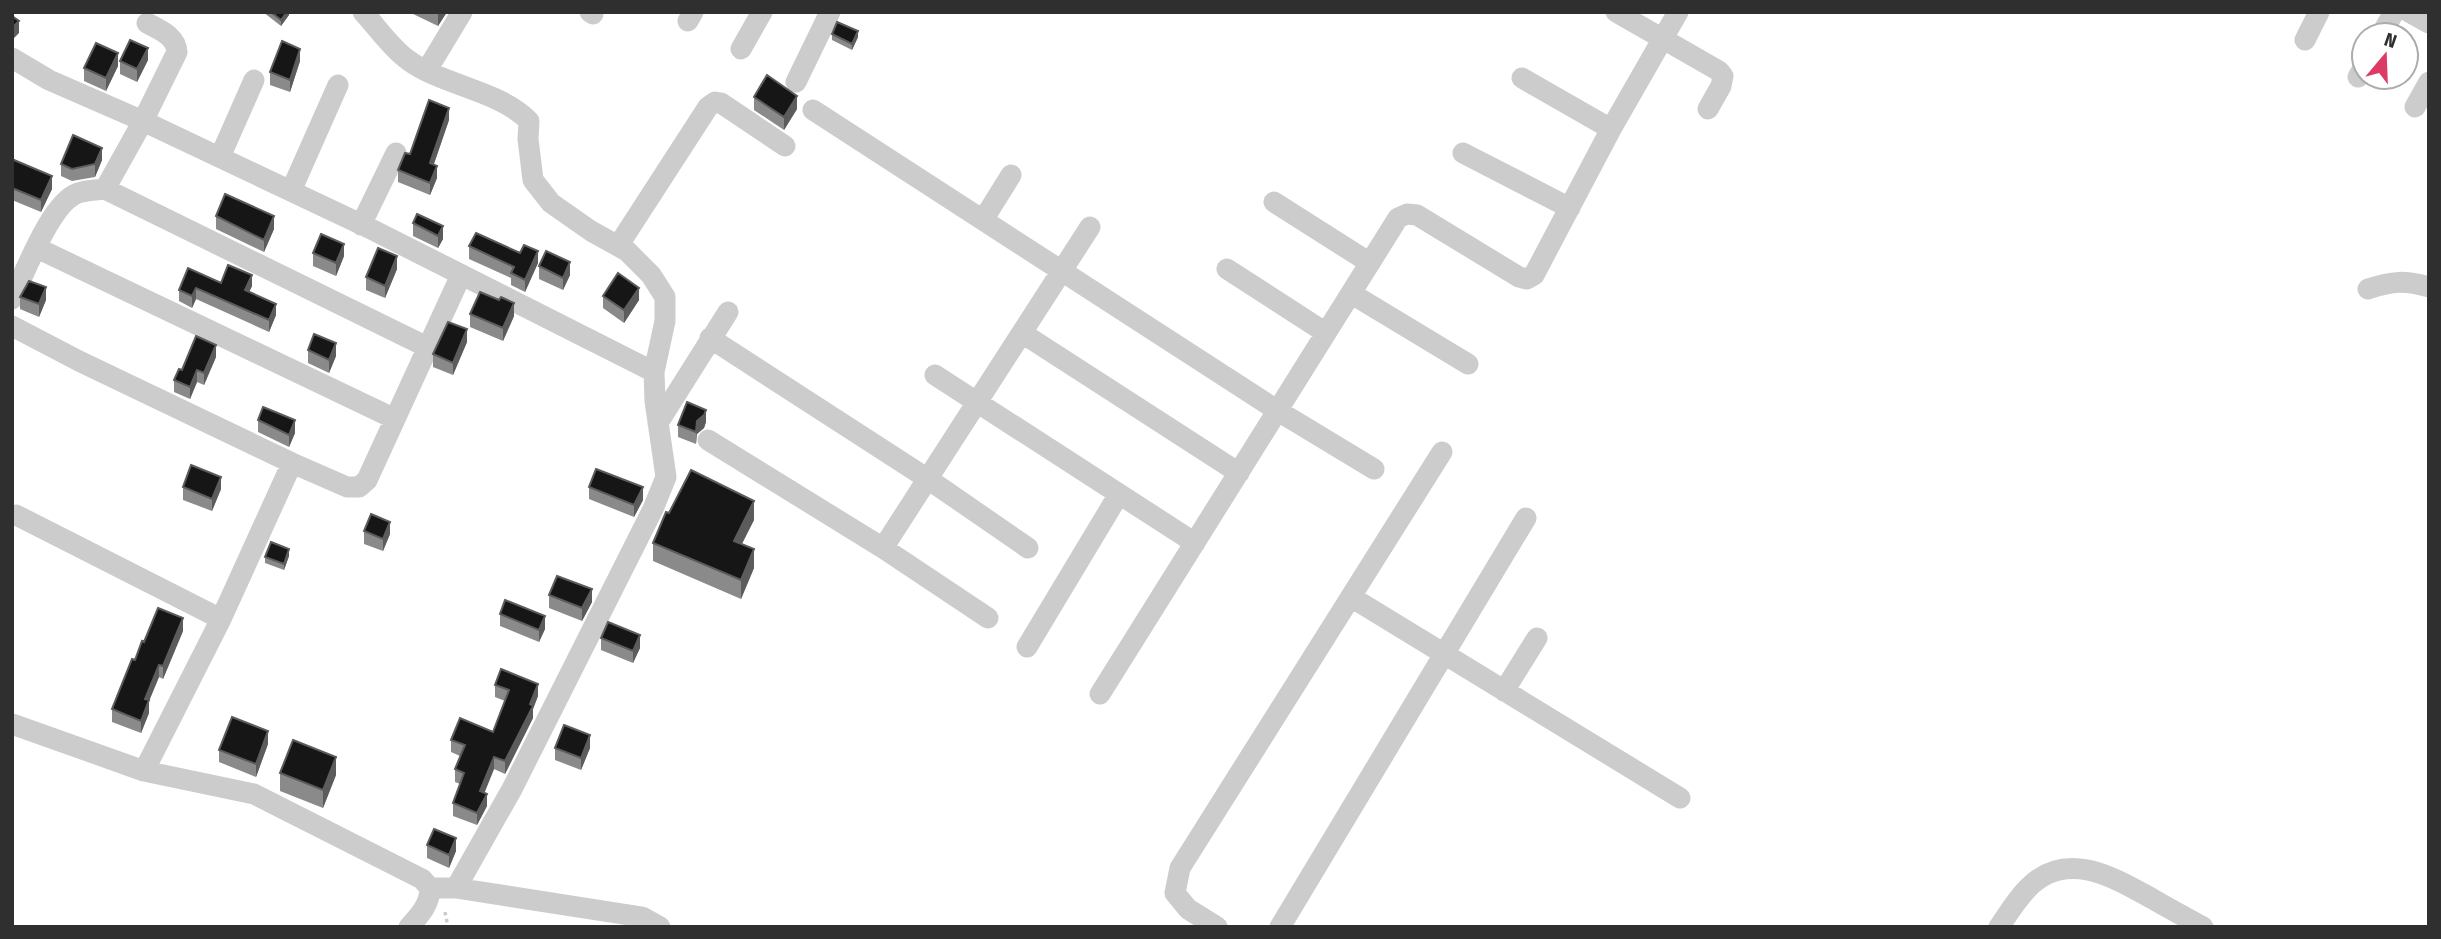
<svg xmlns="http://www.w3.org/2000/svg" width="2441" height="939" font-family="'Fira Sans Condensed',sans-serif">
<rect width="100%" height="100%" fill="#fff"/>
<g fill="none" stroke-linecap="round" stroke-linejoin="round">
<path stroke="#ccc" stroke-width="3.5" stroke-dasharray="3.5 3.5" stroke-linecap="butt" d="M 445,912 L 448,927"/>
<path stroke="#ccc" stroke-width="21" d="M 363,12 C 377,27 391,48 408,60 C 443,86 499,90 529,121 L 528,139 L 533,180 L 551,203 L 591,231 L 627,251 L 651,275 L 665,297 L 665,321 L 654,372 L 655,401 L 666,477 L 653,509 L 512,789 L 456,888
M 590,12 L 593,14
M 1616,12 L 1719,71 L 1723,76 L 1721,86 L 1708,109
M 2409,12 L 2429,23
M 688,21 L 693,12
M 147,23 C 160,30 176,36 177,52 L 143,121 L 105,189 L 427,347
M 2381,35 L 2394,12
M 2305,40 L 2319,12
M 741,49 L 762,12
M 12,58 L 49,80 L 143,121 L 369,228 L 654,372
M 427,70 L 462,12
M 2358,77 L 2364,67
M 1522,78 L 1611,129
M 796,82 L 830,12
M 2415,107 L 2429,82
M 813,110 L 1278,411 L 1374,469
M 1463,153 L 1570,208
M 220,157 L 254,80
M 291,191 L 338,85
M 1274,202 L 1370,263
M 983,220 L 1011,175
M 361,225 L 396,153
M 618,246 L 708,107 L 715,102 L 721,103 L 785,146
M 37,248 L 395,419
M 1227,269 L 1326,333
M 2368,289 C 2393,281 2404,280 2429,287
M 1352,294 L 1468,364
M 12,299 C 25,273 51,202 78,193 C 86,190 97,190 105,189
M 12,326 L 79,361 L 292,463 L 347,487 L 359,487 L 367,480 L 461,275
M 1022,333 L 1239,473
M 710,338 L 928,479 L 1028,548
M 935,375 L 1195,543
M 658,423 L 728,312
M 708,440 L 883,548 L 988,618
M 16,515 L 221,619
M 883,548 L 1090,227
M 1351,597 L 1680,798
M 1027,647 L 1119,494
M 1504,691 L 1537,638
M 1100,694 L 1398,218 L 1407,214 L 1417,215 L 1519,277 L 1527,279 L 1534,275 L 1611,129 L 1678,12
M 12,724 L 144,771 L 254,794 L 422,879 L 430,888 L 456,888 L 642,917 L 660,927
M 144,771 L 221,619 L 292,463
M 409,927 C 420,915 430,904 430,888
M 1217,927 L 1188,909 L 1175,893 L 1180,868 L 1442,452
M 1280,927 L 1526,518
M 1999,927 C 2008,914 2017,899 2028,888 C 2066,849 2113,877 2151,898 C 2168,908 2185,917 2203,927"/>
</g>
<path fill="#8a8a8a" d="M 263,12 L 289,12 L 289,15 L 281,26 Z
M 409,12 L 447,12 L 438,26 Z
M 832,34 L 858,37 L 852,50 L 832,40 Z
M 148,60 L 137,82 L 120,74 L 120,61 Z
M 300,61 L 290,92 L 270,85 L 270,72 Z
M 118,66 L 106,91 L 84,81 L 84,68 Z
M 754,97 L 797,109 L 784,130 L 754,110 Z
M 449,120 L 434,164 L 437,178 L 430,195 L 398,182 L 398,170 Z
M 102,160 L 95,177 L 72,181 L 61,176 L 61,164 Z
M 12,163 L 52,189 L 41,212 L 12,200 Z
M 216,216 L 274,229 L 264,252 L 216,229 Z
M 413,223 L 443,239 L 438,248 L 413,236 Z
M 469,246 L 538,263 L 525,292 L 511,285 L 511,278 L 469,259 Z
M 313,253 L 344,256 L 336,276 L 313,266 Z
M 539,266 L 570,275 L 563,290 L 539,279 Z
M 397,269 L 385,298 L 366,290 L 366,277 Z
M 221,283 L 252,286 L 249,292 L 276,315 L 269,332 L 196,299 L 192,308 L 179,301 L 179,290 Z
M 603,296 L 639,300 L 624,323 L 603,308 Z
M 20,297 L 46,300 L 39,317 L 20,309 Z
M 499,300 L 514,316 L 503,341 L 470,327 L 470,314 Z
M 467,342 L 453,375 L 433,367 L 433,354 Z
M 308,350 L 336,356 L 329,373 L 308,363 Z
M 216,357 L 204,385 L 197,382 L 190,399 L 174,392 L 174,380 L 182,370 Z
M 258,420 L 295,433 L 289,447 L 258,432 Z
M 706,422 L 704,428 L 697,434 L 696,444 L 678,437 L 678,425 Z
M 183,487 L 221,489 L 212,511 L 183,500 Z
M 589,487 L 643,500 L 634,517 L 589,499 Z
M 669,513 L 754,520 L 742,544 L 754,568 L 741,599 L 653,561 L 653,543 Z
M 364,531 L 390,534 L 383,551 L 364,544 Z
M 289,556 L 284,570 L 265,563 L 265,557 Z
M 549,595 L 592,602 L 582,621 L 549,608 Z
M 500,614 L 545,629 L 539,642 L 500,626 Z
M 183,631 L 163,679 L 159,677 L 149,701 L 149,713 L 141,733 L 112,722 L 112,709 L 144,642 Z
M 601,638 L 640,648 L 633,663 L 601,650 Z
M 495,685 L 538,696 L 533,709 L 533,718 L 505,774 L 494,769 L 484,793 L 487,806 L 477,825 L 453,816 L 453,803 L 460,784 L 455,782 L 455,769 L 460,756 L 451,752 L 451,740 L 493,732 L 505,701 L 495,697 Z
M 268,744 L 256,777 L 219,762 L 219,750 Z
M 555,748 L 590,748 L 581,770 L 555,760 Z
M 280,773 L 336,775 L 323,808 L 280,791 Z
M 427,845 L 456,851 L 449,868 L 427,858 Z"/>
<path fill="#5c5c5c" d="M 287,12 L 289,12 L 289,15 L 281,26 L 281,20 Z
M 439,12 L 447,12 L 438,26 L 438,13 Z
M 19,21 L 19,33 L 12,40 L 12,28 Z
M 858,31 L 858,37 L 852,50 L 852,44 Z
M 148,48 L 148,60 L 137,82 L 137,69 Z
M 300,49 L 300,61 L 290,92 L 290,80 Z
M 118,53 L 118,66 L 106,91 L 106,78 Z
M 797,96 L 797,109 L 784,130 L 784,117 Z
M 449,108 L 449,120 L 430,175 L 430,163 Z
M 102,148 L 102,160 L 95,177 L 95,164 Z
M 437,166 L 437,178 L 430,195 L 430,183 Z
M 52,176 L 52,189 L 41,212 L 41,200 Z
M 274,216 L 274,229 L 264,252 L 264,240 Z
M 443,226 L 443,239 L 438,248 L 438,236 Z
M 344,244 L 344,256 L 336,276 L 336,263 Z
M 538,251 L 538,263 L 525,292 L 525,280 Z
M 397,256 L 397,269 L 385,298 L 385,286 Z
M 570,262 L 570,275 L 563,290 L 563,278 Z
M 252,275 L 252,286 L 245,301 L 245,290 Z
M 46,287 L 46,300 L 39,317 L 39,304 Z
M 196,288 L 196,299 L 192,308 L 192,296 Z
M 639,288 L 639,300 L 624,323 L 624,310 Z
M 514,303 L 514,316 L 503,341 L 503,328 Z
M 276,304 L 276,315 L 269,332 L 269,320 Z
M 467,329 L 467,342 L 453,375 L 453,363 Z
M 336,343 L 336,356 L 329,373 L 329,360 Z
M 216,345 L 216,357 L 204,385 L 204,373 Z
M 197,370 L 197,382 L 190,399 L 190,387 Z
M 706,410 L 706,422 L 704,428 L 697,434 L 696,444 L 697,421 Z
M 295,420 L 295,433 L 289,447 L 289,435 Z
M 221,477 L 221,489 L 212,511 L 212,499 Z
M 643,487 L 643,500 L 634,517 L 634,505 Z
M 754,501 L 754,520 L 734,559 L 734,541 Z
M 390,522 L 390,534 L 383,551 L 383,539 Z
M 289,549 L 289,556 L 284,570 L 284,564 Z
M 754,549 L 754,568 L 741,599 L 741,580 Z
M 592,589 L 592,602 L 582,621 L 582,608 Z
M 545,616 L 545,629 L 539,642 L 539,630 Z
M 183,618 L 183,631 L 163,679 L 163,666 Z
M 640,635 L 640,648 L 633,663 L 633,651 Z
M 159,665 L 159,677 L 149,701 L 149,713 L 141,733 L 141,721 L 145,699 Z
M 538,684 L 538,696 L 533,709 L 533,718 L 505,774 L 505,761 Z
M 268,731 L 268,744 L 256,777 L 256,764 Z
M 590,735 L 590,748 L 581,770 L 581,758 Z
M 336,757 L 336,775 L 323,808 L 323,790 Z
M 494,757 L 494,769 L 480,804 L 480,791 Z
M 487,794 L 487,806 L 477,825 L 477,813 Z
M 456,838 L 456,851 L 449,868 L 449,855 Z"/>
<path fill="#161616" stroke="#5c5c5c" stroke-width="2" d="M 271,12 L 287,12 L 281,20 Z
M 12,16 L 19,21 L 12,28 Z
M 837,22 L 858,31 L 852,44 L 832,34 Z
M 130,40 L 148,48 L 137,69 L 120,61 Z
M 282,41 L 300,49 L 290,80 L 270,72 Z
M 96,43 L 118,53 L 106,78 L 84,68 Z
M 767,75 L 797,96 L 784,117 L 754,97 Z
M 429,100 L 449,108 L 430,163 L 437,166 L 430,183 L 398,170 L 405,153 L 410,154 Z
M 73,135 L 102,148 L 95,164 L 72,169 L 61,164 Z
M 14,160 L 52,176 L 41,200 L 12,188 L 12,163 Z
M 225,194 L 274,216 L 264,240 L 216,216 Z
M 417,214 L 443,226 L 438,236 L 413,223 Z
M 476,233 L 520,253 L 524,245 L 538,251 L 525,280 L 511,273 L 514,267 L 469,246 Z
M 321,234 L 344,244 L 336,263 L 313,253 Z
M 378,248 L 397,256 L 385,286 L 366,277 Z
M 546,251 L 570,262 L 563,278 L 539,266 Z
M 228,265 L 252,275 L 245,290 L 276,304 L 269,320 L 196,288 L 192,296 L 179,290 L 188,268 L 221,283 Z
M 618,273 L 639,288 L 624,310 L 603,296 Z
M 29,281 L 46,287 L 39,304 L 20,297 Z
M 480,292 L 499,300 L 501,297 L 514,303 L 503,328 L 470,314 Z
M 448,322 L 467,329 L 453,363 L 433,354 Z
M 314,334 L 336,343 L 329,360 L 308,350 Z
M 196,336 L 216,345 L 204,373 L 197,370 L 190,387 L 174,380 L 179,369 L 182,370 Z
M 687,402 L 706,410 L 704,415 L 697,421 L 696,432 L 678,425 Z
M 263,407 L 295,420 L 289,435 L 258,420 Z
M 191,465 L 221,477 L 212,499 L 183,487 Z
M 596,469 L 643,487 L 634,505 L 589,487 Z
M 691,470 L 754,501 L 734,541 L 754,549 L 741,580 L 653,543 L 666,512 L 669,513 Z
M 371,514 L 390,522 L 383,539 L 364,531 Z
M 271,542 L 289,549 L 284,564 L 265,557 Z
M 557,576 L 592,589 L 582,608 L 549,595 Z
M 505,600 L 545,616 L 539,630 L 500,614 Z
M 158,608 L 183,618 L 163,666 L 159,665 L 145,699 L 149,700 L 141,721 L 112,709 L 132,659 L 135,660 L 142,641 L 144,642 Z
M 608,622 L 640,635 L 633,651 L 601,638 Z
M 501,669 L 538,684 L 530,704 L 533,706 L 505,761 L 494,757 L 480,791 L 487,794 L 477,813 L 453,803 L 464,773 L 455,769 L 465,745 L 451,740 L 460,718 L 493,732 L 509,690 L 495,685 Z
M 232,717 L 268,731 L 256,764 L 219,750 Z
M 564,725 L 590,735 L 581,758 L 555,748 Z
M 293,740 L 336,757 L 323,790 L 280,773 Z
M 434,829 L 456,838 L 449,855 L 427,845 Z"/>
<rect width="2441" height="939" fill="none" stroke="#2f2f2f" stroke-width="28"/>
<g transform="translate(2385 56) rotate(19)"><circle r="33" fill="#ffffff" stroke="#acacac" stroke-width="2"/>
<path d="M0-5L12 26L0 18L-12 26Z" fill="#dc3b65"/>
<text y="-10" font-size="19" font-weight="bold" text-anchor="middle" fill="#2f2f2f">N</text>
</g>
</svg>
